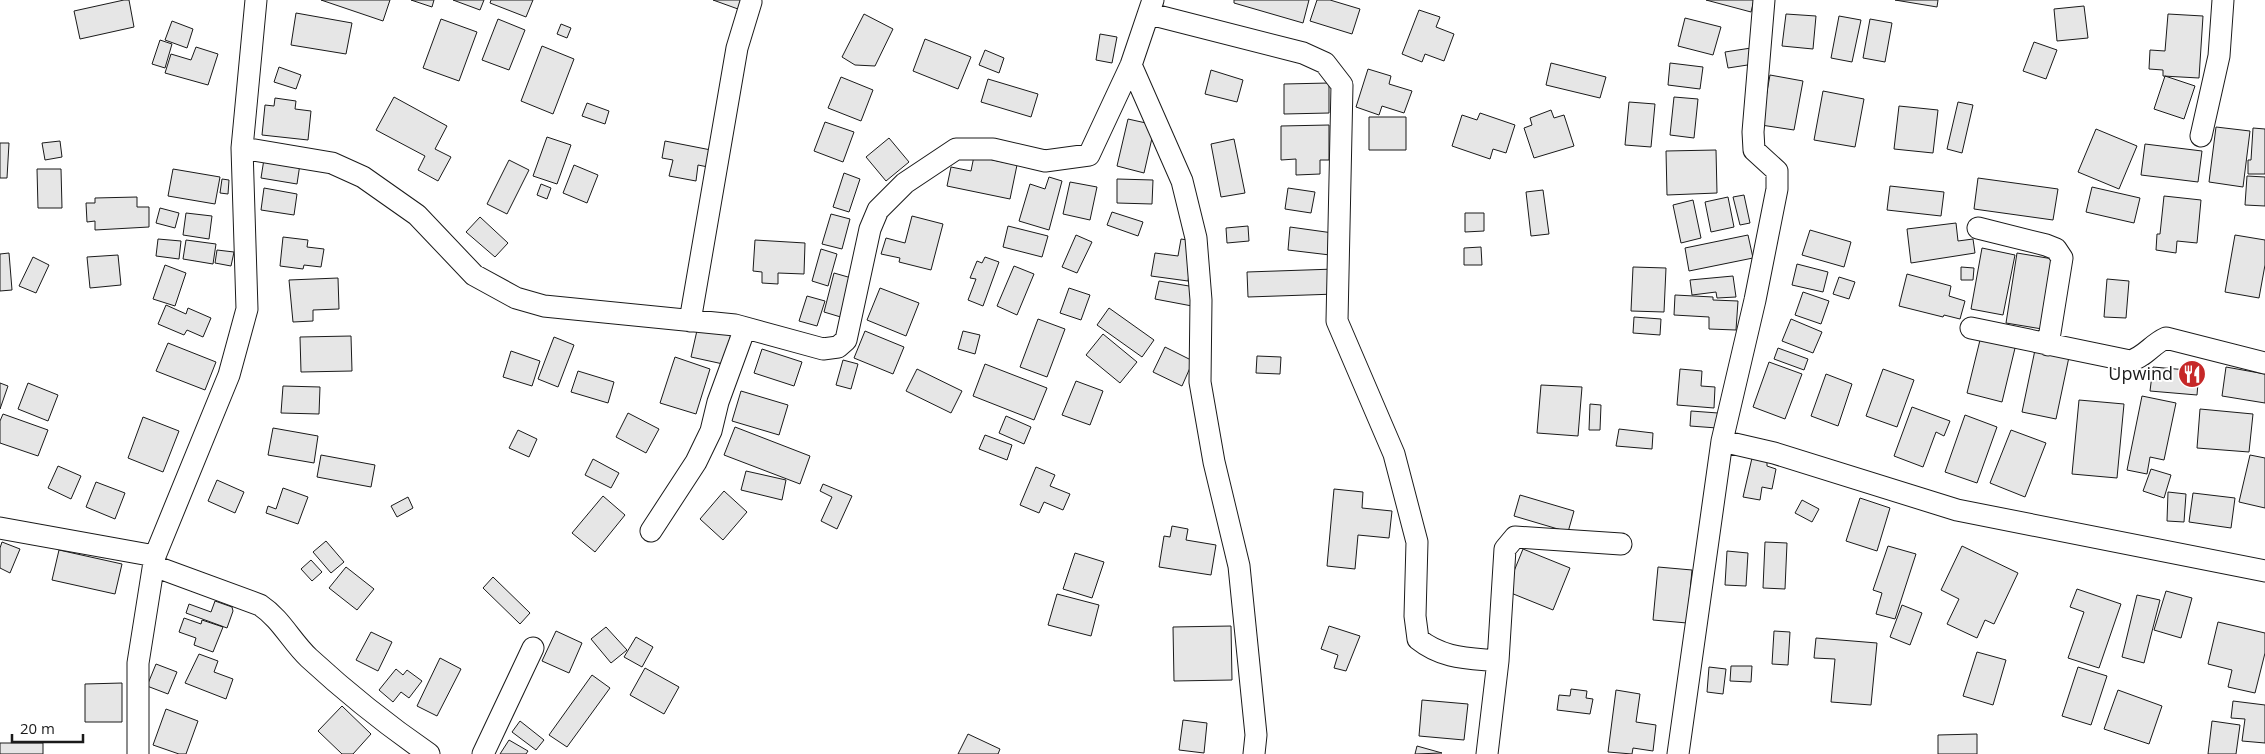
<svg xmlns="http://www.w3.org/2000/svg" width="2265" height="754" font-family="'Open Sans',sans-serif">
<rect width="100%" height="100%" fill="#fff"/>
<path fill="#e6e6e6" stroke="#1a1a1a" d="M 124,0 L 129,0 L 134,27 L 80,39 L 74,11 Z
M 321,0 L 390,0 L 383,21 Z
M 411,0 L 434,0 L 432,7 Z
M 453,0 L 484,0 L 480,10 Z
M 491,0 L 533,0 L 526,17 L 490,3 Z
M 713,0 L 741,0 L 738,9 Z
M 1234,0 L 1309,0 L 1303,23 L 1234,3 Z
M 1317,0 L 1330,0 L 1360,9 L 1352,34 L 1310,21 Z
M 1706,0 L 1754,0 L 1751,12 Z
M 1895,0 L 1938,0 L 1937,7 Z
M 2084,6 L 2088,38 L 2057,41 L 2054,9 Z
M 1419,10 L 1440,17 L 1436,27 L 1454,34 L 1444,61 L 1425,54 L 1422,62 L 1402,54 Z
M 296,13 L 352,23 L 346,54 L 291,45 Z
M 864,14 L 893,29 L 875,66 L 855,65 L 842,57 Z
M 1786,14 L 1816,16 L 1813,49 L 1782,46 Z
M 2168,14 L 2203,16 L 2199,78 L 2163,76 L 2163,70 L 2149,69 L 2150,50 L 2165,51 Z
M 1839,16 L 1861,20 L 1852,62 L 1831,58 Z
M 1685,18 L 1721,27 L 1713,55 L 1678,46 Z
M 441,19 L 477,32 L 459,81 L 423,68 Z
M 498,19 L 525,30 L 509,70 L 482,60 Z
M 1870,19 L 1892,23 L 1885,62 L 1863,58 Z
M 172,21 L 193,29 L 187,48 L 165,40 Z
M 561,24 L 571,28 L 567,38 L 557,34 Z
M 1100,34 L 1117,37 L 1112,63 L 1096,60 Z
M 925,39 L 971,57 L 958,89 L 913,71 Z
M 160,40 L 172,44 L 165,68 L 152,64 Z
M 2034,42 L 2057,50 L 2046,79 L 2023,71 Z
M 542,46 L 574,59 L 553,114 L 521,101 Z
M 196,47 L 218,54 L 208,85 L 165,73 L 171,54 L 191,60 Z
M 1751,48 L 1754,64 L 1728,68 L 1725,52 Z
M 985,50 L 1004,58 L 999,73 L 979,65 Z
M 1551,63 L 1606,77 L 1600,98 L 1546,85 Z
M 1670,63 L 1703,67 L 1700,89 L 1668,85 Z
M 279,67 L 301,75 L 296,89 L 274,82 Z
M 1368,69 L 1391,76 L 1389,84 L 1412,91 L 1404,113 L 1382,106 L 1379,115 L 1356,107 Z
M 1211,70 L 1243,80 L 1237,102 L 1205,94 Z
M 1770,75 L 1803,81 L 1794,130 L 1761,125 Z
M 2165,76 L 2195,86 L 2184,119 L 2154,109 Z
M 841,77 L 873,90 L 861,121 L 828,108 Z
M 988,79 L 1038,94 L 1031,117 L 981,102 Z
M 1329,83 L 1329,113 L 1284,114 L 1284,84 Z
M 1823,91 L 1864,99 L 1855,147 L 1814,140 Z
M 394,97 L 447,126 L 435,149 L 451,157 L 438,181 L 418,170 L 425,156 L 376,130 Z
M 1674,97 L 1698,99 L 1694,138 L 1670,135 Z
M 275,98 L 296,101 L 295,109 L 311,111 L 308,140 L 262,135 L 265,105 L 274,106 Z
M 1629,102 L 1655,104 L 1651,147 L 1625,145 Z
M 1958,102 L 1973,105 L 1962,153 L 1947,149 Z
M 587,103 L 609,111 L 605,124 L 582,116 Z
M 1899,106 L 1938,110 L 1933,153 L 1894,149 Z
M 1551,110 L 1554,118 L 1564,115 L 1574,146 L 1534,158 L 1524,128 L 1532,125 L 1530,118 Z
M 1480,113 L 1515,125 L 1506,153 L 1493,149 L 1490,159 L 1452,146 L 1462,115 L 1477,120 Z
M 1369,117 L 1406,117 L 1406,150 L 1369,150 Z
M 1128,119 L 1155,125 L 1144,173 L 1117,166 Z
M 825,122 L 854,132 L 843,162 L 814,151 Z
M 1329,125 L 1329,160 L 1320,160 L 1320,174 L 1296,175 L 1296,159 L 1281,160 L 1281,126 Z
M 2216,127 L 2250,131 L 2243,187 L 2209,182 Z
M 2253,128 L 2265,129 L 2265,174 L 2248,174 L 2248,160 L 2251,160 Z
M 2096,129 L 2137,146 L 2119,189 L 2078,172 Z
M 547,137 L 571,145 L 557,184 L 533,176 Z
M 889,138 L 909,162 L 886,181 L 866,157 Z
M 1234,139 L 1245,193 L 1221,197 L 1211,144 Z
M 60,141 L 62,157 L 45,160 L 42,143 Z
M 665,141 L 711,150 L 708,167 L 698,165 L 696,181 L 669,176 L 673,160 L 662,158 Z
M 0,143 L 9,143 L 7,178 L 0,178 Z
M 2145,144 L 2202,151 L 2198,182 L 2141,175 Z
M 1716,150 L 1717,193 L 1667,195 L 1666,151 Z
M 974,156 L 1017,165 L 1010,199 L 947,186 L 951,167 L 971,171 Z
M 264,159 L 300,164 L 297,184 L 261,178 Z
M 509,160 L 529,170 L 507,214 L 487,204 Z
M 574,165 L 598,175 L 587,203 L 563,193 Z
M 37,169 L 61,169 L 62,208 L 38,208 Z
M 173,169 L 220,177 L 215,204 L 168,196 Z
M 844,173 L 860,179 L 849,212 L 833,207 Z
M 2247,176 L 2265,177 L 2265,206 L 2245,205 Z
M 1049,177 L 1062,181 L 1049,230 L 1019,221 L 1030,184 L 1045,189 Z
M 1978,178 L 2058,189 L 2053,220 L 1974,209 Z
M 222,179 L 229,180 L 228,194 L 220,193 Z
M 1117,179 L 1153,180 L 1152,204 L 1117,203 Z
M 1070,182 L 1097,187 L 1090,220 L 1063,214 Z
M 541,184 L 551,188 L 547,199 L 537,195 Z
M 1890,186 L 1944,192 L 1941,216 L 1887,210 Z
M 2092,187 L 2140,198 L 2134,223 L 2086,212 Z
M 264,188 L 297,194 L 294,215 L 261,210 Z
M 1288,188 L 1315,192 L 1311,213 L 1285,209 Z
M 1543,190 L 1549,234 L 1531,236 L 1526,192 Z
M 1744,195 L 1750,223 L 1740,225 L 1733,197 Z
M 2164,196 L 2201,200 L 2197,243 L 2177,241 L 2176,253 L 2156,250 L 2157,234 L 2160,234 Z
M 137,197 L 137,207 L 149,207 L 149,227 L 95,230 L 95,221 L 87,222 L 86,203 L 95,203 L 95,198 Z
M 1728,197 L 1734,227 L 1711,232 L 1705,202 Z
M 1693,200 L 1701,238 L 1681,243 L 1673,205 Z
M 160,208 L 179,213 L 175,228 L 156,223 Z
M 1112,212 L 1143,222 L 1138,236 L 1107,225 Z
M 186,213 L 212,216 L 209,239 L 183,235 Z
M 1465,213 L 1484,213 L 1484,231 L 1465,232 Z
M 831,214 L 850,219 L 842,249 L 822,244 Z
M 912,216 L 943,224 L 931,270 L 899,262 L 900,258 L 881,254 L 886,238 L 905,243 Z
M 480,217 L 508,243 L 495,257 L 466,232 Z
M 1956,223 L 1958,241 L 1973,239 L 1975,253 L 1911,263 L 1907,229 Z
M 1008,226 L 1048,236 L 1042,257 L 1003,247 Z
M 1248,226 L 1249,241 L 1227,243 L 1226,228 Z
M 1290,227 L 1333,233 L 1330,255 L 1288,250 Z
M 1810,230 L 1851,242 L 1844,267 L 1802,255 Z
M 1076,235 L 1092,242 L 1077,273 L 1062,267 Z
M 1748,235 L 1753,258 L 1689,271 L 1685,248 Z
M 2235,235 L 2265,240 L 2265,265 L 2259,298 L 2225,292 Z
M 283,237 L 308,240 L 307,247 L 324,249 L 321,267 L 304,265 L 303,269 L 280,266 Z
M 158,239 L 181,241 L 179,259 L 156,256 Z
M 1181,239 L 1194,241 L 1188,281 L 1151,276 L 1155,253 L 1178,256 Z
M 186,240 L 216,244 L 213,264 L 183,259 Z
M 755,240 L 805,243 L 804,274 L 778,273 L 778,284 L 762,283 L 762,272 L 753,271 Z
M 1481,247 L 1482,265 L 1464,265 L 1464,248 Z
M 1982,248 L 2015,255 L 2003,315 L 1971,309 Z
M 821,249 L 837,254 L 828,286 L 812,281 Z
M 217,250 L 234,252 L 231,266 L 215,263 Z
M 9,253 L 12,290 L 0,291 L 0,254 Z
M 2017,253 L 2053,259 L 2042,329 L 2006,323 Z
M 118,255 L 121,285 L 90,288 L 87,257 Z
M 33,257 L 49,265 L 36,293 L 19,286 Z
M 985,257 L 999,262 L 983,306 L 968,300 L 976,279 L 970,278 L 977,261 L 982,263 Z
M 1797,264 L 1828,272 L 1823,292 L 1792,285 Z
M 165,265 L 186,273 L 175,306 L 153,299 Z
M 1014,266 L 1034,274 L 1017,315 L 997,306 Z
M 1633,267 L 1666,268 L 1664,312 L 1631,311 Z
M 1961,267 L 1974,268 L 1973,280 L 1961,280 Z
M 1335,269 L 1336,294 L 1248,297 L 1247,272 Z
M 834,273 L 855,279 L 844,318 L 824,312 Z
M 1907,274 L 1951,286 L 1949,296 L 1965,301 L 1960,319 L 1944,315 L 1943,317 L 1899,306 Z
M 1733,276 L 1736,297 L 1717,298 L 1716,292 L 1692,295 L 1690,280 Z
M 1839,277 L 1855,282 L 1849,299 L 1833,294 Z
M 338,278 L 339,309 L 313,310 L 313,321 L 293,322 L 289,280 Z
M 2107,279 L 2129,281 L 2126,318 L 2104,317 Z
M 1159,281 L 1195,287 L 1192,306 L 1155,299 Z
M 880,288 L 919,303 L 906,336 L 867,320 Z
M 1069,288 L 1090,295 L 1081,320 L 1060,313 Z
M 1803,292 L 1829,301 L 1821,324 L 1795,315 Z
M 1675,295 L 1713,297 L 1713,300 L 1738,301 L 1736,330 L 1709,329 L 1709,317 L 1674,315 Z
M 807,296 L 825,301 L 817,326 L 799,321 Z
M 166,305 L 186,314 L 188,308 L 211,318 L 203,337 L 187,330 L 184,335 L 158,324 Z
M 1109,308 L 1154,340 L 1142,357 L 1097,325 Z
M 1634,317 L 1661,319 L 1660,335 L 1633,333 Z
M 1038,319 L 1065,329 L 1047,377 L 1020,367 Z
M 1791,319 L 1822,332 L 1813,353 L 1782,341 Z
M 698,326 L 731,334 L 723,364 L 691,357 Z
M 865,331 L 904,347 L 893,374 L 854,358 Z
M 963,331 L 980,335 L 975,354 L 958,349 Z
M 1103,334 L 1137,362 L 1120,383 L 1086,355 Z
M 351,336 L 352,371 L 301,372 L 300,337 Z
M 1981,336 L 2016,344 L 2002,402 L 1967,393 Z
M 554,337 L 574,345 L 558,387 L 538,379 Z
M 168,343 L 216,362 L 205,390 L 156,371 Z
M 1165,347 L 1193,361 L 1182,386 L 1153,372 Z
M 1778,348 L 1808,359 L 1804,370 L 1774,359 Z
M 762,349 L 802,362 L 794,386 L 754,373 Z
M 2035,350 L 2069,357 L 2056,419 L 2022,412 Z
M 511,351 L 540,361 L 532,386 L 503,377 Z
M 1257,356 L 1281,357 L 1280,374 L 1256,373 Z
M 675,357 L 710,369 L 696,414 L 660,403 Z
M 843,360 L 858,364 L 851,389 L 836,385 Z
M 1769,362 L 1802,374 L 1785,419 L 1753,407 Z
M 985,364 L 1047,388 L 1034,420 L 973,396 Z
M 2153,367 L 2199,371 L 2197,395 L 2150,391 Z
M 2226,367 L 2265,374 L 2265,403 L 2222,396 Z
M 917,369 L 962,391 L 951,413 L 906,391 Z
M 1680,369 L 1702,371 L 1701,386 L 1715,387 L 1714,408 L 1677,405 Z
M 1883,369 L 1914,380 L 1897,427 L 1866,416 Z
M 578,371 L 614,382 L 608,403 L 571,392 Z
M 1826,374 L 1852,384 L 1838,426 L 1811,416 Z
M 1076,381 L 1103,391 L 1090,425 L 1062,415 Z
M 0,383 L 8,386 L 0,409 Z
M 28,383 L 58,395 L 48,421 L 18,409 Z
M 1541,385 L 1582,387 L 1578,436 L 1537,433 Z
M 283,386 L 320,387 L 319,414 L 281,413 Z
M 741,391 L 788,405 L 779,435 L 732,421 Z
M 2142,396 L 2176,403 L 2164,460 L 2150,457 L 2147,474 L 2127,470 Z
M 2079,400 L 2124,404 L 2117,478 L 2072,474 Z
M 1590,404 L 1601,405 L 1600,430 L 1589,430 Z
M 1912,407 L 1950,421 L 1944,436 L 1936,432 L 1923,467 L 1894,456 Z
M 2200,409 L 2253,414 L 2249,452 L 2197,448 Z
M 1691,411 L 1718,413 L 1717,428 L 1690,426 Z
M 628,413 L 659,429 L 646,453 L 616,437 Z
M 3,414 L 48,430 L 38,456 L 0,443 L 0,421 Z
M 1965,415 L 1997,427 L 1977,483 L 1945,472 Z
M 1006,416 L 1031,427 L 1024,444 L 999,433 Z
M 143,417 L 179,431 L 163,472 L 128,458 Z
M 735,427 L 810,456 L 800,484 L 724,455 Z
M 273,428 L 318,436 L 314,463 L 268,455 Z
M 1619,429 L 1653,433 L 1652,449 L 1616,446 Z
M 518,430 L 537,439 L 529,457 L 509,448 Z
M 2011,430 L 2046,443 L 2025,497 L 1990,483 Z
M 985,435 L 1012,445 L 1007,460 L 979,449 Z
M 321,455 L 375,465 L 371,487 L 317,477 Z
M 2250,455 L 2265,458 L 2265,508 L 2239,502 Z
M 1752,458 L 1767,462 L 1767,466 L 1776,469 L 1772,489 L 1762,487 L 1760,500 L 1743,497 Z
M 593,459 L 619,473 L 611,488 L 585,475 Z
M 58,466 L 81,476 L 71,499 L 48,488 Z
M 1036,467 L 1055,475 L 1050,486 L 1070,494 L 1063,510 L 1044,502 L 1039,513 L 1020,505 Z
M 2151,469 L 2171,475 L 2164,498 L 2143,491 Z
M 746,471 L 786,480 L 782,500 L 741,490 Z
M 217,480 L 244,492 L 235,513 L 208,501 Z
M 96,482 L 125,493 L 115,519 L 86,507 Z
M 823,484 L 852,496 L 837,529 L 821,521 L 832,497 L 820,491 Z
M 283,488 L 308,497 L 298,524 L 266,513 L 268,506 L 276,509 Z
M 1334,489 L 1363,492 L 1362,508 L 1392,511 L 1389,538 L 1358,535 L 1355,569 L 1327,566 Z
M 724,491 L 747,512 L 723,540 L 700,519 Z
M 2168,492 L 2186,494 L 2184,522 L 2167,521 Z
M 2193,493 L 2235,498 L 2231,528 L 2189,522 Z
M 1520,495 L 1574,511 L 1568,532 L 1514,516 Z
M 603,496 L 625,515 L 595,552 L 572,533 Z
M 408,497 L 413,508 L 397,517 L 391,506 Z
M 1860,498 L 1890,508 L 1877,551 L 1846,541 Z
M 1802,500 L 1819,509 L 1812,522 L 1795,513 Z
M 1172,526 L 1188,529 L 1186,540 L 1216,545 L 1211,575 L 1159,567 L 1164,536 L 1170,537 Z
M 326,541 L 344,562 L 331,573 L 313,552 Z
M 2,542 L 20,549 L 10,573 L 0,568 L 0,548 Z
M 1765,542 L 1787,543 L 1785,589 L 1763,588 Z
M 1888,546 L 1916,554 L 1895,619 L 1876,614 L 1882,593 L 1873,590 Z
M 1962,546 L 2018,573 L 1994,624 L 1985,620 L 1977,638 L 1947,624 L 1959,599 L 1941,590 Z
M 1523,549 L 1570,568 L 1553,610 L 1506,591 Z
M 59,550 L 122,564 L 115,594 L 52,580 Z
M 1727,551 L 1748,553 L 1746,586 L 1725,585 Z
M 1075,553 L 1104,562 L 1092,598 L 1063,589 Z
M 311,560 L 322,572 L 312,581 L 301,569 Z
M 346,567 L 374,589 L 357,610 L 329,588 Z
M 1658,567 L 1692,570 L 1687,623 L 1653,620 Z
M 493,577 L 530,613 L 520,624 L 483,588 Z
M 2077,589 L 2121,604 L 2099,668 L 2068,658 L 2084,612 L 2070,607 Z
M 2166,591 L 2192,598 L 2181,638 L 2154,630 Z
M 1057,594 L 1099,605 L 1091,636 L 1048,625 Z
M 2137,595 L 2160,600 L 2144,663 L 2122,657 Z
M 215,601 L 232,607 L 233,611 L 227,628 L 186,613 L 189,604 L 211,612 Z
M 1902,605 L 1922,613 L 1910,645 L 1890,637 Z
M 184,618 L 201,624 L 202,620 L 223,627 L 213,652 L 194,645 L 196,638 L 179,632 Z
M 2218,622 L 2265,633 L 2265,653 L 2255,693 L 2228,687 L 2232,670 L 2208,664 Z
M 1231,626 L 1232,680 L 1174,681 L 1173,627 Z
M 1329,626 L 1360,636 L 1346,671 L 1334,668 L 1338,655 L 1321,649 Z
M 606,627 L 627,650 L 611,663 L 591,639 Z
M 556,631 L 582,643 L 569,673 L 542,661 Z
M 1774,631 L 1790,632 L 1788,665 L 1772,664 Z
M 371,632 L 392,642 L 378,671 L 356,660 Z
M 636,637 L 653,647 L 642,667 L 624,657 Z
M 1816,638 L 1877,643 L 1871,705 L 1831,702 L 1835,659 L 1814,658 Z
M 1977,652 L 2006,660 L 1993,705 L 1963,696 Z
M 199,654 L 218,661 L 214,672 L 233,679 L 226,699 L 185,683 Z
M 440,658 L 461,669 L 437,716 L 417,706 Z
M 156,664 L 177,672 L 168,694 L 147,686 Z
M 1731,666 L 1752,666 L 1751,682 L 1730,681 Z
M 1709,667 L 1726,669 L 1723,694 L 1707,692 Z
M 2078,667 L 2107,676 L 2091,725 L 2062,716 Z
M 645,668 L 679,687 L 664,714 L 630,695 Z
M 396,669 L 403,675 L 407,670 L 422,681 L 409,698 L 401,692 L 393,702 L 379,690 Z
M 592,675 L 610,688 L 567,747 L 549,735 Z
M 122,683 L 122,722 L 85,722 L 85,684 Z
M 1571,689 L 1587,691 L 1586,698 L 1593,699 L 1590,714 L 1557,710 L 1559,695 L 1570,696 Z
M 1616,690 L 1640,694 L 1636,722 L 1656,725 L 1653,751 L 1633,748 L 1632,754 L 1608,752 Z
M 2118,690 L 2162,706 L 2149,744 L 2104,729 Z
M 1422,700 L 1468,704 L 1464,740 L 1419,736 Z
M 2233,701 L 2265,705 L 2265,743 L 2242,741 L 2245,719 L 2231,718 Z
M 342,706 L 371,734 L 353,754 L 342,754 L 318,731 Z
M 166,709 L 198,721 L 186,754 L 179,754 L 153,745 Z
M 1183,720 L 1207,723 L 1204,753 L 1179,750 Z
M 520,721 L 544,740 L 536,750 L 512,732 Z
M 2212,721 L 2240,725 L 2236,754 L 2208,754 Z
M 968,734 L 1000,749 L 998,754 L 958,754 Z
M 1977,734 L 1977,754 L 1938,754 L 1938,735 Z
M 509,740 L 528,751 L 526,754 L 500,754 Z
M 0,743 L 43,743 L 43,754 L 0,754 Z
M 1417,746 L 1442,753 L 1415,754 Z"/>
<g fill="none" stroke-linecap="round" stroke-linejoin="round">
<g stroke="#1a1a1a" stroke-width="23">
<path id="minor" d="M 1150,14 L 1303,53 L 1325,63 L 1342,85 L 1337,321 L 1394,454 L 1417,542 L 1415,616 L 1418,639 C 1443,659 1468,658 1498,661 L 1487,754
M 1131,65 L 1182,181 L 1196,238 L 1201,300 L 1200,382 L 1214,462 L 1239,566 L 1256,735 L 1254,754
M 2201,136 L 2219,56 L 2223,0
M 242,148 L 332,163 L 363,177 L 417,215 L 474,275 L 516,298 L 544,306 L 735,325 L 823,349 L 838,347 L 846,340 L 870,229 L 878,210 L 905,183 L 956,149 L 993,149 L 1045,161 L 1089,155 L 1131,65 L 1153,0
M 1978,228 L 2046,245 L 2056,249 L 2062,258 L 2048,345
M 690,321 L 737,48 L 751,2
M 1971,328 L 2130,361 C 2145,357 2152,344 2166,338 L 2265,363
M 1722,441 L 1774,453 L 1957,510 L 2265,571
M 0,528 L 155,556
M 651,531 L 696,462 L 711,431 L 718,402 L 745,328
M 154,566 L 260,605 C 281,619 291,641 309,658 C 347,693 387,725 429,754
M 1498,661 L 1505,549 L 1515,537 L 1621,544
M 138,754 L 138,663 L 155,556 L 229,375 L 247,309 L 242,148 L 256,0
M 483,754 L 533,648
M 1678,754 L 1722,441 L 1755,300 L 1777,189 L 1777,171 L 1754,150 L 1753,132 L 1764,0"/>
</g>
<use href="#minor" stroke="#fff" stroke-width="21"/>
</g>
<defs>
<g id="restaurant-disc" transform="scale(1.4375)"><circle r="9.5" fill="#c62828" stroke="#fff"/><path d="M-5-6h1v4h1v-4h1v4h1v-4h1v5L-1.5 .5V6h-2V.5L-5-1ZM5-6V6H3V1.5H1.5Q1.5-4 5-6Z" fill="#fff"/></g>
</defs>
<g fill-rule="evenodd">
<use href="#restaurant-disc" x="2192" y="374"/>
</g>
<g text-anchor="middle" stroke-width="4" stroke-linejoin="round" paint-order="stroke">
<g font-size="18" fill="#1a1a1a" stroke="#fff" text-anchor="end">
<text x="2173" y="380">Upwind</text>
</g>
</g>
<path d="M12 734v8h71v-8" fill="none" stroke="#1a1a1a" stroke-width="2.5"/>
<text x="20" y="734" font-size="15" fill="#1a1a1a" stroke="#ffffff" stroke-width="4" paint-order="stroke">20 m</text>
</svg>
